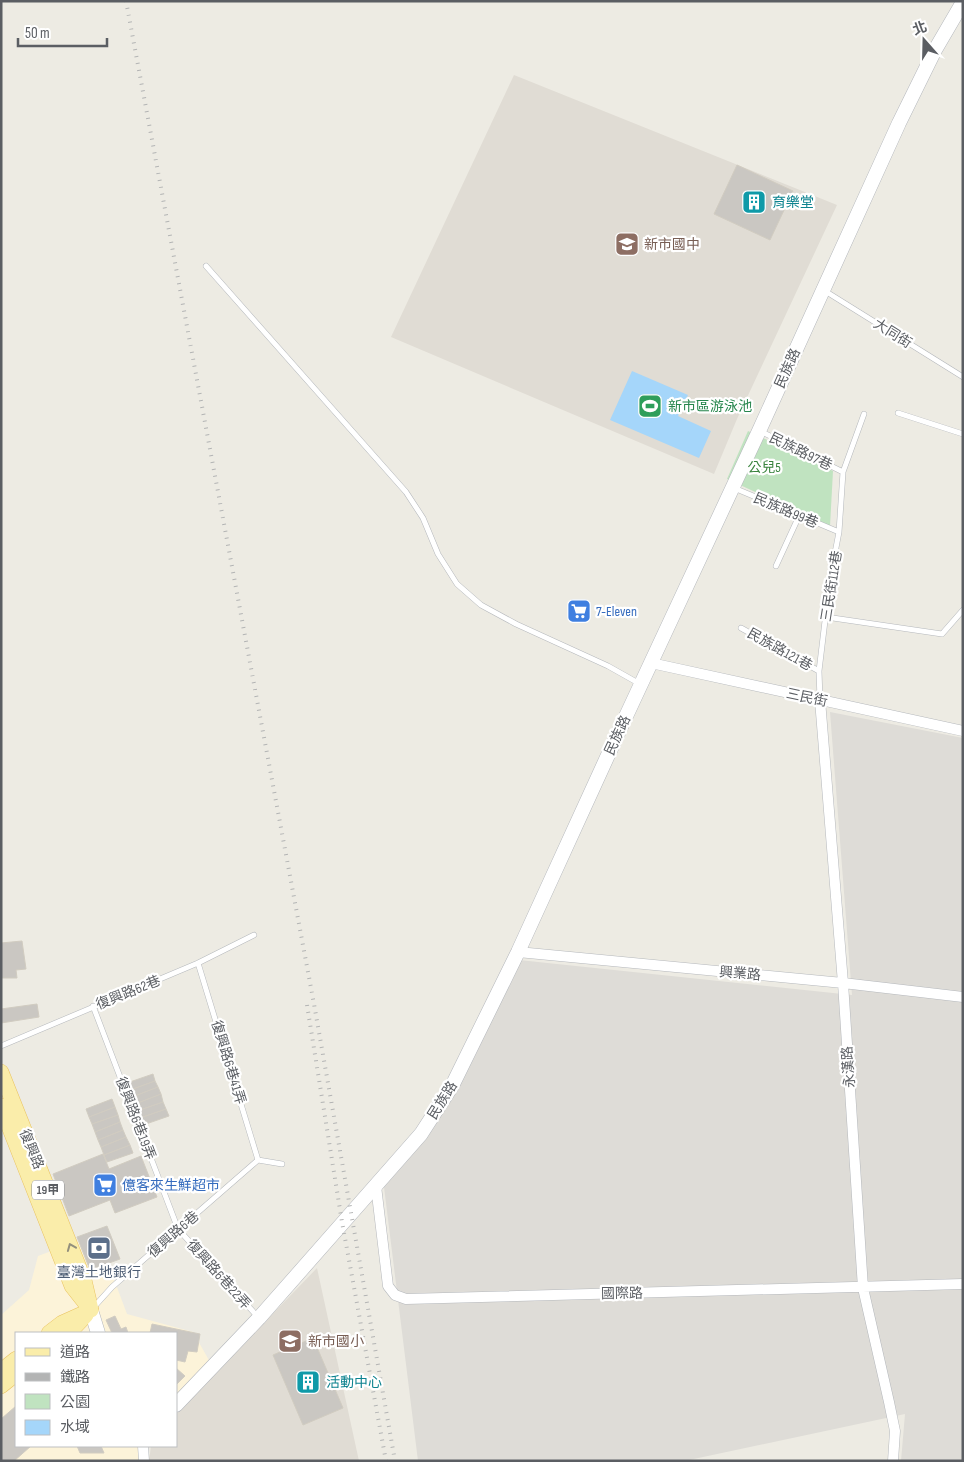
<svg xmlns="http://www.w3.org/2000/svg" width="964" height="1462" font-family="'Sofia Sans Condensed','Noto Sans TC',sans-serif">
<rect width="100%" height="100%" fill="#edebe3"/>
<path fill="#fcf3d9" d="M 97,1234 L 127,1314 L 193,1332 L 214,1369 L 176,1408 L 176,1333 L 16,1333 L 16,1446 L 148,1446 L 147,1461 L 1,1461 L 1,1315 L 29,1290 L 38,1256 Z"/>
<path fill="#dedcd7" d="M 830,712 L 963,738 L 963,1461 L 901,1461 L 905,1414 L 689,1460 L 418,1461 L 384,1187 L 427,1137 L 519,960 L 852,995 Z"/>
<path fill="#e0dcd4" d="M 514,75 L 837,205 L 737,419 L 714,474 L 391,337 Z
M 317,1268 L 359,1461 L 149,1461 L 151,1446 L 176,1446 L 176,1414 Z"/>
<path fill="#c0e3c0" d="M 748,431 L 833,471 L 830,526 L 727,479 Z"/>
<path fill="#a5d6fa" d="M 632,371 L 688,395 L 678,416 L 711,431 L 699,458 L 610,420 Z"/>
<path fill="#cac7c2" stroke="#d1ccc1" d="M 737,165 L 793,191 L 770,240 L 714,214 Z
M 22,941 L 26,969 L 16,970 L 17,978 L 1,978 L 1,943 Z
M 37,1004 L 39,1017 L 1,1023 L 1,1009 Z
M 153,1074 L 155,1081 L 130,1090 L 127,1083 Z
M 155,1081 L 158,1087 L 132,1097 L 130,1090 Z
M 158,1087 L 161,1094 L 135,1104 L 132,1097 Z
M 161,1094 L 163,1102 L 137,1111 L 135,1104 Z
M 112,1099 L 115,1107 L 89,1117 L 86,1109 Z
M 163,1102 L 166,1109 L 140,1118 L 137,1111 Z
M 115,1107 L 118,1115 L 92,1124 L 89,1117 Z
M 166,1109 L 169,1116 L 143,1125 L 140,1118 Z
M 118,1115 L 120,1122 L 95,1132 L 92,1124 Z
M 120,1122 L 123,1130 L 98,1140 L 95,1132 Z
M 123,1130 L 126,1137 L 101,1147 L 98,1140 Z
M 126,1137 L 130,1145 L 104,1155 L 101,1147 Z
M 130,1145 L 133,1153 L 107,1162 L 104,1155 Z
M 103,1154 L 109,1169 L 141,1156 L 157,1197 L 115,1213 L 110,1200 L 69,1216 L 53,1174 Z
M 107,1226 L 120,1259 L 90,1270 L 77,1237 Z
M 115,1316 L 121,1329 L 126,1327 L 128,1333 L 112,1333 L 106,1320 Z
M 152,1324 L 200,1334 L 197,1352 L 188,1351 L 185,1362 L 176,1360 L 176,1333 L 150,1333 Z
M 313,1338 L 343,1408 L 303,1425 L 273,1355 Z
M 176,1368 L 185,1376 L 176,1385 Z
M 16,1406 L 16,1446 L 31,1446 L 14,1461 L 1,1461 L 1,1419 Z
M 77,1446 L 101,1446 L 104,1453 L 80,1453 Z"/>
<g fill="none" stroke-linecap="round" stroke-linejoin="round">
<g stroke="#b5b8bc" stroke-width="6">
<path id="lane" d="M 206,266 L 406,492 L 423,518 L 438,554 L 457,584 L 481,605 L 516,624 L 608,666 L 640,684
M 825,291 L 963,377
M 898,413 L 963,434
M 760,431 L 843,472
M 734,488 L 839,532
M 776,566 L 799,516
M 826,617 L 942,634 L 963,610
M 741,628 L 819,671
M 820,700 L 819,671 L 830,579 L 839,532 L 843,472 L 864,414
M 198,963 L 258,1160
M 93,1006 L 178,1229 L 258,1317
M 1,1046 L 198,963 L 254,935
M 258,1160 L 282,1164
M 93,1308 L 112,1287 L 258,1160"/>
</g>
<g stroke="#b5b8bc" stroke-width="11">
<path id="street" d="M 651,663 L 963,731
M 820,700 L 843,983 L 863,1288 L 889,1402 L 895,1431 L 893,1461
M 518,952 L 843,983 L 963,997
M 376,1186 L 388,1286 L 395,1295 L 406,1299 L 963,1284
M 143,1446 L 144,1461"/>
</g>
<g stroke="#b4b7bc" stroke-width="15">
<path id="secondary" d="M 91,1310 L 98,1333
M 176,1405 L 259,1318 L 421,1134 L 452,1086 L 518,952 L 614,742 L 759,431 L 899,123 L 935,50 L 963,2"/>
</g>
<g stroke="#e9c25f" stroke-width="16">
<path id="primary" d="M 1,1072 L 84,1280 L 91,1310
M 1,1106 L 72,1286 L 87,1305
M 49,1333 L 62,1323 L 91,1310
M 69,1333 L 86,1315
M 1,1371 L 16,1359
M 1,1386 L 16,1374"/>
</g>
<use href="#lane" stroke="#fff" stroke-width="5"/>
<use href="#street" stroke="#fff" stroke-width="10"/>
<use href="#secondary" stroke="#fff" stroke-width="14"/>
<use href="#primary" stroke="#faedaa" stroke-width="15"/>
<path stroke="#b3b4b4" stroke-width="4" stroke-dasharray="1 6" stroke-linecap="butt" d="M 126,1 L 314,1004 L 395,1461
M 307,1005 L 342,1222 L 386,1461"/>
</g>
<defs><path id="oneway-chevron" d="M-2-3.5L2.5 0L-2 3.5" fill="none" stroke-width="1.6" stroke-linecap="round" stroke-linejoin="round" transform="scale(1.25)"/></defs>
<use stroke="#93907c" href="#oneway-chevron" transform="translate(71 1247) rotate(-112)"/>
<defs>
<g id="building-square" transform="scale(1.25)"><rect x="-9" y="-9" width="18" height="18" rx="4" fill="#0f9aa8" stroke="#fff"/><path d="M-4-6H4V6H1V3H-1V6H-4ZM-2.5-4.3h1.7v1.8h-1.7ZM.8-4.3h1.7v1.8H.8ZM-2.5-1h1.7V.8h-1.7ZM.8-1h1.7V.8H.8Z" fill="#fff"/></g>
<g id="school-square" transform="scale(1.25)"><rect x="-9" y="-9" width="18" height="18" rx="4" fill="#8d6e63" stroke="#fff"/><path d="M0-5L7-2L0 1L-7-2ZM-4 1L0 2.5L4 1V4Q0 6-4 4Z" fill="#fff"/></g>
<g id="stadium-square" transform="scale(1.25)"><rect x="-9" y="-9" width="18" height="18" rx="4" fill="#2e9e5b" stroke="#fff"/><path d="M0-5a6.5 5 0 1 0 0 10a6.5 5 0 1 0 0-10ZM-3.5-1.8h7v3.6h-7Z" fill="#fff"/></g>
<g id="supermarket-square" transform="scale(1.25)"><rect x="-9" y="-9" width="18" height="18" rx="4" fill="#3f7fe0" stroke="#fff"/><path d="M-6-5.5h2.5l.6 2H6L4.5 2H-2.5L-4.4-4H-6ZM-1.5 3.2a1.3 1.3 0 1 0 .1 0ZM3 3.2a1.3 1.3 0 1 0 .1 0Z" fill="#fff"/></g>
<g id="bank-square" transform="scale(1.25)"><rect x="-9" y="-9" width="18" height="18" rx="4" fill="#5c6f8a" stroke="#fff"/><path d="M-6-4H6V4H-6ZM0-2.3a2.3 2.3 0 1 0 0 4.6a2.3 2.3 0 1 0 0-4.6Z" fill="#fff"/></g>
</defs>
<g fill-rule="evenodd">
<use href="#building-square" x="754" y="202"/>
<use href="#school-square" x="627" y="244"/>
<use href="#stadium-square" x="650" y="406"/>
<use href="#supermarket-square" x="579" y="611"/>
<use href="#supermarket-square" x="105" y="1185"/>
<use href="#bank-square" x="99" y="1248"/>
<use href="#school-square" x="290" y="1341"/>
<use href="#building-square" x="308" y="1382"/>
</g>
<g text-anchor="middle" stroke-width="4.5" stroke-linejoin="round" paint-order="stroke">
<rect fill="#fff" stroke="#8c8e92" stroke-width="1" x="32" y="1180.5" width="32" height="19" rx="4"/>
<g font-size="12" font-weight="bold" fill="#5b5e63">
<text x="48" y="1194">19甲</text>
</g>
<g font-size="14" fill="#0d838f" stroke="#fff" text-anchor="start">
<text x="772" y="207">育樂堂</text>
<text x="326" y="1387">活動中心</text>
</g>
<g font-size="14" fill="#785e54" stroke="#fff" text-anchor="start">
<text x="644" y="249">新市國中</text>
<text x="308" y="1346">新市國小</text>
</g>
<g font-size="14" fill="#5b5e63" stroke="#fff">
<text transform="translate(893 333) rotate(32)" y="5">大同街</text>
<text transform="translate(787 368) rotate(-66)" y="5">民族路</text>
<text transform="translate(801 451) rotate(26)" y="5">民族路97巷</text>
<text transform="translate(786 510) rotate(23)" y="5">民族路99巷</text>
<text transform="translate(831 586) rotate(-81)" y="5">三民街112巷</text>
<text transform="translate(780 649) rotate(29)" y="5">民族路121巷</text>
<text transform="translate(807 697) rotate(12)" y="5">三民街</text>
<text transform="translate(617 735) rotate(-65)" y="5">民族路</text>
<text transform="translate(740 973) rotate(5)" y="5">興業路</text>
<text transform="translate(128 992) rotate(-22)" y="5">復興路62巷</text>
<text transform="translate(229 1062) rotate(73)" y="5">復興路6巷41弄</text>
<text transform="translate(848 1067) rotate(-94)" y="5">永漢路</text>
<text transform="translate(442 1100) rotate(-58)" y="5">民族路</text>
<text transform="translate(136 1118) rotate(69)" y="5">復興路6巷19弄</text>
<text transform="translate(32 1149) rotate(68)" y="5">復興路</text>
<text transform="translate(173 1234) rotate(-41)" y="5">復興路6巷</text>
<text transform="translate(219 1274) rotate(48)" y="5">復興路6巷22弄</text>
<text transform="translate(622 1293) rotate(-1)" y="5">國際路</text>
</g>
<g font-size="14" fill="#27864d" stroke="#fff" text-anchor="start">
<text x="668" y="411">新市區游泳池</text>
</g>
<g font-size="14" fill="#39833d" stroke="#fff">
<text x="764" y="472">公兒5</text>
</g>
<g font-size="14" fill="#366cbe" stroke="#fff" text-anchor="start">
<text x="596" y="616">7-Eleven</text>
<text x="122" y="1190">億客來生鮮超市</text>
</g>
<g font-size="14" fill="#4e5e75" stroke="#fff">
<text x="99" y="1277">臺灣土地銀行</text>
</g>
</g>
<rect width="964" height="1462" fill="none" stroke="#5b5e63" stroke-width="5"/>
<rect x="15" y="1332" width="162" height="115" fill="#ffffff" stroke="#bdbfc1"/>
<rect x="25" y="1348" width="25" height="8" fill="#faedaa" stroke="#bdbfc1"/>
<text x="60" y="1357" font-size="15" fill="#5b5e63">道路</text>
<rect x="25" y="1373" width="25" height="8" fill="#b3b4b4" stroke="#bdbfc1"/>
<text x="60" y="1382" font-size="15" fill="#5b5e63">鐵路</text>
<rect x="25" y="1394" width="25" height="15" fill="#c0e3c0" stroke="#bdbfc1"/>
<text x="60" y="1407" font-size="15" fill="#5b5e63">公園</text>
<rect x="25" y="1420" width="25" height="15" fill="#a5d6fa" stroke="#bdbfc1"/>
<text x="60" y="1432" font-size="15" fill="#5b5e63">水域</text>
<g transform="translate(924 40) rotate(340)" stroke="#ffffff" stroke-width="4" paint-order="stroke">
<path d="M0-4L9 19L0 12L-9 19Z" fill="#5b5e63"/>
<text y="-8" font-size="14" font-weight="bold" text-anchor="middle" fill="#5b5e63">北</text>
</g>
<path d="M18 38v8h89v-8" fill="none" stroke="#5b5e63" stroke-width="2.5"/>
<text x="25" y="38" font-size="15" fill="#5b5e63" stroke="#ffffff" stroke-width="4" paint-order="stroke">50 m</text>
</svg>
